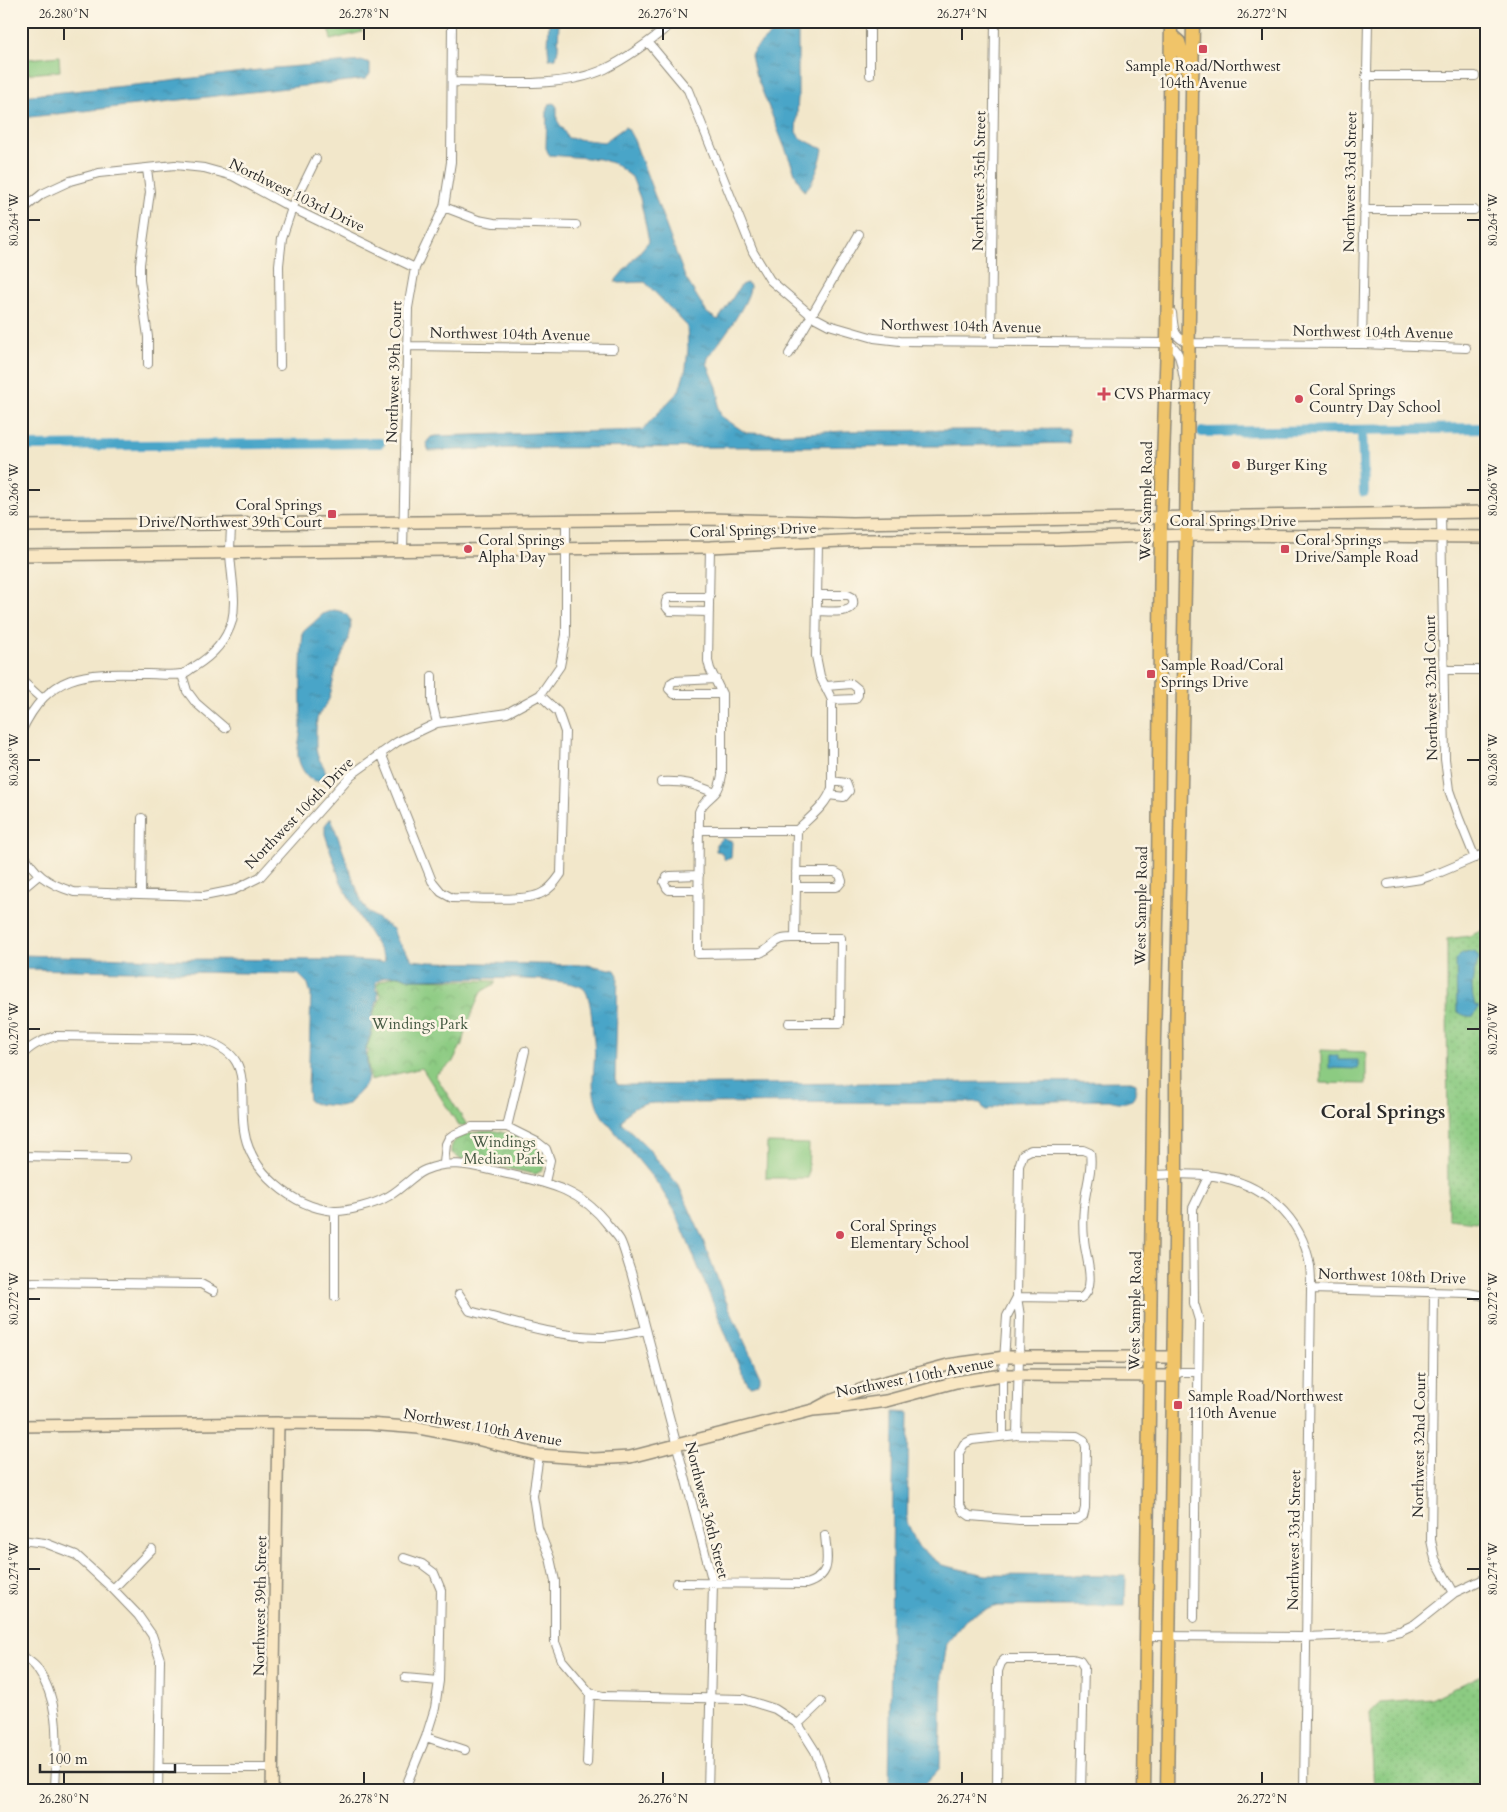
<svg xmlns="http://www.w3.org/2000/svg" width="1507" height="1812" font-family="Cardo,serif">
<defs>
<pattern id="grass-dots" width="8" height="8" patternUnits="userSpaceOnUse" patternTransform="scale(1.25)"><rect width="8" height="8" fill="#8ccb82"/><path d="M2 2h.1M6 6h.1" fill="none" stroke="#79ae70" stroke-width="1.8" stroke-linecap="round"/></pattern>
<pattern id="park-crowns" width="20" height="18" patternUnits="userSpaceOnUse" patternTransform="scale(1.25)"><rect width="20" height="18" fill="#8ccb82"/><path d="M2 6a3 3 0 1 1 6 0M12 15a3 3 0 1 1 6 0" fill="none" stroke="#79ae70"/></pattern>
<pattern id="water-ripples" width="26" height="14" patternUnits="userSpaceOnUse" patternTransform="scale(1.25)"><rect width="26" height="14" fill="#4aa5c8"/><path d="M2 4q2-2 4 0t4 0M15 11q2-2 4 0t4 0" fill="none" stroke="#3e87a3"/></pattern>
</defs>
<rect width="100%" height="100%" fill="#fcf5e5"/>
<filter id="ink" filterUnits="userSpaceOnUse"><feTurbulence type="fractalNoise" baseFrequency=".02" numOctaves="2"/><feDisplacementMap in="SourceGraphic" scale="10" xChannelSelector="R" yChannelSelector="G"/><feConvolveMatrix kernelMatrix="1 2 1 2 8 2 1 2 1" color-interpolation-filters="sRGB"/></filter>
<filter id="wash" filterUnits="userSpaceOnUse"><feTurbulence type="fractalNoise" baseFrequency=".0096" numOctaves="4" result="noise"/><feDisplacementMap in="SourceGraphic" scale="20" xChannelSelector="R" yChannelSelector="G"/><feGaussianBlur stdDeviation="1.12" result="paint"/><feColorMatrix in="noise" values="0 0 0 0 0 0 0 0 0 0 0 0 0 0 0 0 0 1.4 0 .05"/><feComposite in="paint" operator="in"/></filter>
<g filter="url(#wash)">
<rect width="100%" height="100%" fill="#f2e7ca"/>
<path fill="url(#grass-dots)" stroke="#5c7b56" d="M 1486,929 L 1486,1223 L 1448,1219 L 1447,939 L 1469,936 Z
M 1486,1673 L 1486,1791 L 1374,1791 L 1370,1712 L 1381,1703 L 1431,1699 Z"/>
<path fill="url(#park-crowns)" stroke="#5c7b56" d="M 396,975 L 409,979 L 495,981 L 495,984 L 482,991 L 479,996 L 465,1031 L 462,1044 L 452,1063 L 435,1075 L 467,1125 L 459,1126 L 422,1068 L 370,1080 L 367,1056 L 369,1051 L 366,1049 L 375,1024 L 373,1015 L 381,997 L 377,985 L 379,982 Z
M 496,1131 C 510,1134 546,1143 545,1162 C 544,1168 541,1172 535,1174 L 460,1159 L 451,1152 C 450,1131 481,1132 496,1131 Z"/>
<path fill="#8ccb82" stroke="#5c7b56" d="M 343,21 L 360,21 L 362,32 L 331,40 L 328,25 Z
M 59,56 L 60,71 L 28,74 L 27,59 Z
M 1321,1050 L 1366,1052 L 1366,1084 L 1321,1083 Z
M 767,1143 L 809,1144 L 808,1178 L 766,1178 Z"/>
<path fill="url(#water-ripples)" stroke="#3a687a" d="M 549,21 L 559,21 L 558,49 L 556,58 L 549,59 L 548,47 Z
M 786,21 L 798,21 L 798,96 L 796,132 L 800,138 L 823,149 C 821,161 813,186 804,191 L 797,178 L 755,73 L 751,55 C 759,41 775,33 786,21 Z
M 364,61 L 370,63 L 370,74 L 366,79 L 21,118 L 21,96 L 145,84 L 275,68 Z
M 554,103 L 557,107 L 557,120 L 568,138 L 604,142 L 625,127 L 628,129 L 634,140 L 685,277 L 707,313 L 718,320 L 741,285 L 746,283 L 750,285 C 752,300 718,344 708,358 L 707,363 L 717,387 L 719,396 L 718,407 L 721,416 L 746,433 L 781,434 L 847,431 L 1069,429 L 1069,443 L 942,446 L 514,448 L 429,451 L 426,443 L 431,437 L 436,436 L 642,430 L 679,391 L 686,368 L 688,348 L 687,326 L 645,282 L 619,283 L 615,281 L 649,241 L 640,198 L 632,177 L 615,164 L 600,159 L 549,155 L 546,148 L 547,107 L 549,104 Z
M 333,610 C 367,612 343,652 336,669 C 333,679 332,690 329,699 C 326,706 319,712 317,719 C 316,727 315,746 317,754 C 320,764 327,766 325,778 C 311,789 299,767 298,756 C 297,746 301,735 301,725 C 301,694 300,663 303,632 L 323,614 Z
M 331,818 L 362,903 L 368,912 L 393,929 L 397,940 L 413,960 L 429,962 L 588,965 L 615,970 L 618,975 L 615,1080 L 618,1085 L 1131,1081 L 1136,1083 C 1137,1103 1126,1105 1109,1100 L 1006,1102 L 985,1111 L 980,1102 L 654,1103 C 638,1104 629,1108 621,1122 L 646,1146 L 679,1186 L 701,1235 L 726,1301 L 760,1376 L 760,1380 L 758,1384 L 752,1386 L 748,1384 L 741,1371 L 675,1211 L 657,1183 L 602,1116 C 586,1086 597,1071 594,1041 C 592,1029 592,997 584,989 C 570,974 438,979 410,979 C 400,974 385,974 376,982 L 376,990 L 378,993 L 378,999 L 372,1015 L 373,1028 L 366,1048 L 368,1076 L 366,1084 L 348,1104 L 339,1106 L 315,1104 L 309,1101 L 308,1090 L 311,994 L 308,984 L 298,974 L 21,969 L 21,955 L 166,959 L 352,960 L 383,962 L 385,960 L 384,957 L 358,915 L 340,880 L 325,834 L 325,825 Z
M 722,838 L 732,842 L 731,858 L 725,860 L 721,852 L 716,851 L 716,844 Z
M 1470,952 L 1475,952 L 1479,958 C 1473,975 1469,988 1475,1005 L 1479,1007 L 1474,1016 C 1467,1017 1462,1015 1457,1011 L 1456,959 L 1461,954 Z
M 1329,1056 L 1338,1056 L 1338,1060 L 1358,1060 L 1358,1069 L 1329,1068 Z
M 894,1412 L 909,1413 L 907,1522 L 918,1547 L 942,1565 L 986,1575 L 1126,1576 L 1125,1606 L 997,1606 L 968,1617 L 947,1643 L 942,1676 L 940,1768 L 918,1791 L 889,1791 Z"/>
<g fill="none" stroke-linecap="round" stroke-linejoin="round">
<path stroke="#4aa5c8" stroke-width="10" d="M 1362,430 L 1364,492
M 1202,432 L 1486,428
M 21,446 L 380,443"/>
</g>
</g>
<g filter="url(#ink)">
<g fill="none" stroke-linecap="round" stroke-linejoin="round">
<g stroke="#8e897a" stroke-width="10">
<path id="street" d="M 648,42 L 688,90 L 753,252 L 770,280 L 812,316 L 829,325 L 874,338 L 900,341 L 1167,343 C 1181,348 1181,366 1184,379
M 870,75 L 870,21
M 1366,76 L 1475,76
M 453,82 C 499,82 562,89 605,69 C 630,57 653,39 675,21
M 147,169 L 150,192 L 140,264 L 140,280 L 148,337 L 148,364
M 444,207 L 478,220 L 494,223 L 576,225
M 1364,210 L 1474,210
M 21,211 L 42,194 L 70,181 L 99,173 L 175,165 L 204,168 L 233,176 L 292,208 L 415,268
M 1172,313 C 1174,328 1172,337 1189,343 L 1362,344 L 1466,348
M 991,341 L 995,21
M 1362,344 L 1368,21
M 408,346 L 613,349
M 789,354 L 859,234
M 280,366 L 279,265 L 282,238 L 292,208 L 316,159
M 1441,513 L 1445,759 L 1449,790 L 1458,816 L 1475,858
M 710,547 L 708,661 L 710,669 L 722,694 L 722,775 C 721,781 720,787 716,792 C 710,799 702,802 699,812 L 698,954 L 760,953 C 777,946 773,937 795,938
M 403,550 L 408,308 L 415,268 L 444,207 L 451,162 L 452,21
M 817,611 C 828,611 860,616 852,597 L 848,595 L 817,595
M 709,612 L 670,611 C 665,607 664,602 669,597 L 710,597
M 1444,670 L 1486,670
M 182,674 L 187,691 L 196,703 L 225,728
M 432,676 L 432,702 L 437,723
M 716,679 L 674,681 L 671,683 L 669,689 L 674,694 L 722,694
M 21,680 L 42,699
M 826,686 L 852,684 L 858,689 L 858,695 L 855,699 L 832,700
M 21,732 C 50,670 87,673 147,674 C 158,674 171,676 181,674 C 186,674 190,669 194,667 C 212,656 226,642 232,621 C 237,600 231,575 230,553 C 230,543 231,533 231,523
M 381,753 L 432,881 L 441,892 L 452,898 C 472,898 526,902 542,893 C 551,889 556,881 561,874 L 565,732 L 558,712 L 540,695
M 661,782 C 684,781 694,784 715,793
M 829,795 L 844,797 L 849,791 L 846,783 L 832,781
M 699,830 L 797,830
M 21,849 C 33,874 48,884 74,892 L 204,896 L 234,890 L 260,877 L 351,775 L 397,742 L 437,723 L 507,713 L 540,695 L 560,666 L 566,635 L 566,522
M 699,875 L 670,876 L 667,877 L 664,882 L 667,888 L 669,890 L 699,890
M 1388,884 L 1421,879 L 1441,872 L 1486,853
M 796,887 L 835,887 L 838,886 L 842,881 L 840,875 L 835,872 L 796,872
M 21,890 L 39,875
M 141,893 L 142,818
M 789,1023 L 840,1023 L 841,938 L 795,938 L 797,830 C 810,817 826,806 832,788 L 832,700 L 820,676 L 816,656 L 818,542
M 21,1057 C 30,1045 42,1041 55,1036 L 196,1038 C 256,1053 238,1084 244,1130 C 250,1172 293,1207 334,1211 C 346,1212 375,1204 385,1198 C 392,1195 398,1190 404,1185 C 411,1180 417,1173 425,1170 C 452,1159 472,1166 499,1172 C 542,1182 580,1187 608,1225 C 612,1230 617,1235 620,1240 C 625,1250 627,1262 631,1272 L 713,1583 L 708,1791
M 507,1127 L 525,1051
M 21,1156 L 126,1158
M 444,1163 L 446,1144 L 449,1138 L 453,1135 L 472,1127 L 507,1127 L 537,1142 L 546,1149 L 550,1160 L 545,1182
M 1152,1175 C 1173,1174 1194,1173 1214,1176 C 1262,1183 1302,1216 1310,1266 C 1311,1274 1311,1282 1311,1289 L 1467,1293 L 1486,1296
M 335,1211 L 335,1297
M 21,1282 L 201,1284 L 214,1291
M 1434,1292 L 1431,1540 L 1435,1559 L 1454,1593
M 459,1294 L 470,1311 C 512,1322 555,1337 600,1337 C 615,1337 631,1333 646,1330
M 1017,1297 L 1081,1298 C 1098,1288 1085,1256 1084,1239 C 1083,1229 1083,1218 1084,1207 C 1085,1189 1093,1171 1090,1153 L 1083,1150 L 1031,1150 L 1023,1154 L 1019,1166 L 1017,1297 L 1020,1316 L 1017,1435
M 1173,1376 L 1181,1372 L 1198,1372
M 1198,1392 L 1199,1320 L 1194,1303 L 1193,1208 L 1209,1175
M 1017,1435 L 1077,1436 L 1084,1440 L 1086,1447 L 1085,1508 L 1083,1516 L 1076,1520 L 1019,1520 L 970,1516 L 963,1511 L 959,1503 L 959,1453 L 964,1444 L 972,1440 Z
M 1003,1436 L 1003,1375 L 1007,1316 L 1017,1297
M 539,1455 L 533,1496 L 538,1528 L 550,1558 L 555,1581 L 555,1642 L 562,1660 L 590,1693
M 21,1540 L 45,1543 L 76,1555 L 113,1589 L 138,1615 L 152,1635 L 160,1659 L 158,1791
M 404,1558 L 422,1564 L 434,1573 L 441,1590 L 439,1681 L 435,1708 L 426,1737 L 408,1781 L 406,1791
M 676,1583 L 806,1584 C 833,1575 827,1559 825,1535
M 113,1589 L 152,1549
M 1194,1618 L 1196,1416
M 1147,1636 L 1306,1637 L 1385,1634 L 1400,1631 L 1415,1624 L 1454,1593 L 1486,1578
M 21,1655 C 26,1659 33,1663 36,1667 C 63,1704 56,1748 55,1791
M 405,1678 L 439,1681
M 590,1693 L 603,1696 L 743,1699 L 775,1709 L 798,1724 L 815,1751 L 825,1778 L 825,1791
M 798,1724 L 821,1702
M 426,1737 L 465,1750
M 587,1763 L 590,1693
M 159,1768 L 272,1768
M 997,1791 L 998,1671 L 1001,1663 L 1005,1659 L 1073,1659 L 1080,1661 L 1084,1667 L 1081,1791
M 1304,1791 L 1311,1289"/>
</g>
<g stroke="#8e897a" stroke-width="14">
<path id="secondary" d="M 21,526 L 709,519 L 852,523 L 1486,512
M 21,555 L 710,547 L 863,540 L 1059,539 L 1186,535 L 1486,537
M 817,1408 L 830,1401 L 874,1385 L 948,1365 L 961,1363 L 1005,1357 L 1173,1357
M 21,1426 L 278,1423 L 369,1424 L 419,1428 L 477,1439 L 539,1455 L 594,1459 L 630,1457 L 813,1410 L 836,1408 L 886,1401 L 956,1382 L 1003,1375 L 1173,1376
M 272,1791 L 278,1423"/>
</g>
<g stroke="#8e897a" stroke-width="15">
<path id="primary" d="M 1171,35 L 1179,42 L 1188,73
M 1144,1791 L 1154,1039 L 1158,885 L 1161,518 L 1167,343 L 1171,21
M 1167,1791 L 1176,1174 L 1176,1037 L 1186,535 L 1193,21"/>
</g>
<use href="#street" stroke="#fff" stroke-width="8"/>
<use href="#secondary" stroke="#f9e7c3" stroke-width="11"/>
<use href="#primary" stroke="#f0c469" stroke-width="12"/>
</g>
</g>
<path fill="none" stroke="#2b2b2b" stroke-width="2" d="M 64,28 L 64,40M 364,28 L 364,40M 663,28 L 663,40M 962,28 L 962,40M 1262,28 L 1262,40M 28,220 L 40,220M 1467,220 L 1480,220M 28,490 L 40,490M 1467,490 L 1480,490M 28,760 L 40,760M 1467,760 L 1480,760M 28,1029 L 40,1029M 1467,1029 L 1480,1029M 28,1299 L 40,1299M 1467,1299 L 1480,1299M 28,1569 L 40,1569M 1467,1569 L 1480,1569M 64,1772 L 64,1784M 364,1772 L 364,1784M 663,1772 L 663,1784M 962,1772 L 962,1784M 1262,1772 L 1262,1784"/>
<g fill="#d1495b" stroke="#fcf5e5" stroke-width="2">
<rect x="1198" y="44" width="10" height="10" rx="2.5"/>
<path d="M1101.5 386.5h5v5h5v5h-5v5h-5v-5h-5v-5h5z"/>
<circle cx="1299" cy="399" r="5"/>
<circle cx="1236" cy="465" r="5"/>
<rect x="327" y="509" width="10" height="10" rx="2.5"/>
<circle cx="468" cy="549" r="5"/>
<rect x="1280" y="544" width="10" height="10" rx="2.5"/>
<rect x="1146" y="669" width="10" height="10" rx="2.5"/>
<circle cx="840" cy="1235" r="5"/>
<rect x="1173" y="1400" width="10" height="10" rx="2.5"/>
</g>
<g text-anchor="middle" stroke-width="5" stroke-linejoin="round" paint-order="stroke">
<g font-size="15" fill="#2b2b2b" stroke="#fcf5e5" text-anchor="start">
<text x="1203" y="71" text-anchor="middle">Sample Road/Northwest<tspan x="1203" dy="17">104th Avenue</tspan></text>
<text x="1309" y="395">Coral Springs<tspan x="1309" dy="17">Country Day School</tspan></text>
<text x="1114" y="399">CVS Pharmacy</text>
<text x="1246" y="470">Burger King</text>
<text x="322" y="510" text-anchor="end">Coral Springs<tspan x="322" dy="17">Drive/Northwest 39th Court</tspan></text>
<text x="478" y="545">Coral Springs<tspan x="478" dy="17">Alpha Day</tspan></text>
<text x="1295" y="545">Coral Springs<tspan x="1295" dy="17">Drive/Sample Road</tspan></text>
<text x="1161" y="670">Sample Road/Coral<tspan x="1161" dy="17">Springs Drive</tspan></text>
<text x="850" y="1231">Coral Springs<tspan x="850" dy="17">Elementary School</tspan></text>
<text x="1188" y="1401">Sample Road/Northwest<tspan x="1188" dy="17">110th Avenue</tspan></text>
</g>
<g font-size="15" fill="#2b2b2b" stroke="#fcf5e5">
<text transform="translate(979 181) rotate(-89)" y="5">Northwest 35th Street</text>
<text transform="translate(1350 182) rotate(-89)" y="5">Northwest 33rd Street</text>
<text transform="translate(297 195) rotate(26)" y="5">Northwest 103rd Drive</text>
<text transform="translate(961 326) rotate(1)" y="5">Northwest 104th Avenue</text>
<text transform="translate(1373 332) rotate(1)" y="5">Northwest 104th Avenue</text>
<text transform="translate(510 334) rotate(1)" y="5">Northwest 104th Avenue</text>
<text transform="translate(394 372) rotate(-88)" y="5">Northwest 39th Court</text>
<text transform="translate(1146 501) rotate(-89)" y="5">West Sample Road</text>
<text x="1233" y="526">Coral Springs Drive</text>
<text transform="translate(753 530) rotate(-2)" y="5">Coral Springs Drive</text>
<text transform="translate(1431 688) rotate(-91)" y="5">Northwest 32nd Court</text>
<text transform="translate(299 813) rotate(-46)" y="5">Northwest 106th Drive</text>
<text transform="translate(1141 906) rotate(-89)" y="5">West Sample Road</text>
<text transform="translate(1392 1276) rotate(2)" y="5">Northwest 108th Drive</text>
<text transform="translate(1135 1311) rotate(-89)" y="5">West Sample Road</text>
<text transform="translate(915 1377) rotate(-11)" y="5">Northwest 110th Avenue</text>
<text transform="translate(483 1427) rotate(10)" y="5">Northwest 110th Avenue</text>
<text transform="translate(1419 1445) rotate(-89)" y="5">Northwest 32nd Court</text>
<text transform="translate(707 1510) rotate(76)" y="5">Northwest 36th Street</text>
<text transform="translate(1294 1540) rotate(-89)" y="5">Northwest 33rd Street</text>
<text transform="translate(260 1606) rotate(-89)" y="5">Northwest 39th Street</text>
</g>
<g font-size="15" fill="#485b45" stroke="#fcf5e5">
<text x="420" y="1029">Windings Park</text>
<text x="504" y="1147">Windings<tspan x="504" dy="17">Median Park</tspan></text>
</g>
<g font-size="20" font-weight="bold" fill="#2b2b2b" stroke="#fcf5e5">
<text x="1383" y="1118">Coral Springs</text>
</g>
</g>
<rect width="1507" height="1812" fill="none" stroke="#fcf5e5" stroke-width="55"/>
<path d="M40 1764v8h135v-8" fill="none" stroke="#2b2b2b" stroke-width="2.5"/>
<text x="48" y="1764" font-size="15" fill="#2b2b2b" stroke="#fcf5e5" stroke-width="4" paint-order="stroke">100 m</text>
<rect x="28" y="28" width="1452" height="1756" fill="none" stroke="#2b2b2b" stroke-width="2"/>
<g font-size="12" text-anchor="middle" fill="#2b2b2b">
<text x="64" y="18">26.280°N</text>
<text x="364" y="18">26.278°N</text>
<text x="663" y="18">26.276°N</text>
<text x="962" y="18">26.274°N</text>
<text x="1262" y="18">26.272°N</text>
<text transform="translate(1493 220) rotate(-90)" y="4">80.264°W</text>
<text transform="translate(14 220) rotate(-90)" y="4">80.264°W</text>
<text transform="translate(1493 490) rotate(-90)" y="4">80.266°W</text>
<text transform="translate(14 490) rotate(-90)" y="4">80.266°W</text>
<text transform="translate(1493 760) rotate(-90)" y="4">80.268°W</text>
<text transform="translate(14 760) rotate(-90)" y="4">80.268°W</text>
<text transform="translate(1493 1029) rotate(-90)" y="4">80.270°W</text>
<text transform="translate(14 1029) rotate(-90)" y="4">80.270°W</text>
<text transform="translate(1493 1299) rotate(-90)" y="4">80.272°W</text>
<text transform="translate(14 1299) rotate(-90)" y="4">80.272°W</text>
<text transform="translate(1493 1569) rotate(-90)" y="4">80.274°W</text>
<text transform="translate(14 1569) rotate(-90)" y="4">80.274°W</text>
<text x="64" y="1803">26.280°N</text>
<text x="364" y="1803">26.278°N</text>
<text x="663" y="1803">26.276°N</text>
<text x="962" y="1803">26.274°N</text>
<text x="1262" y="1803">26.272°N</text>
</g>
</svg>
